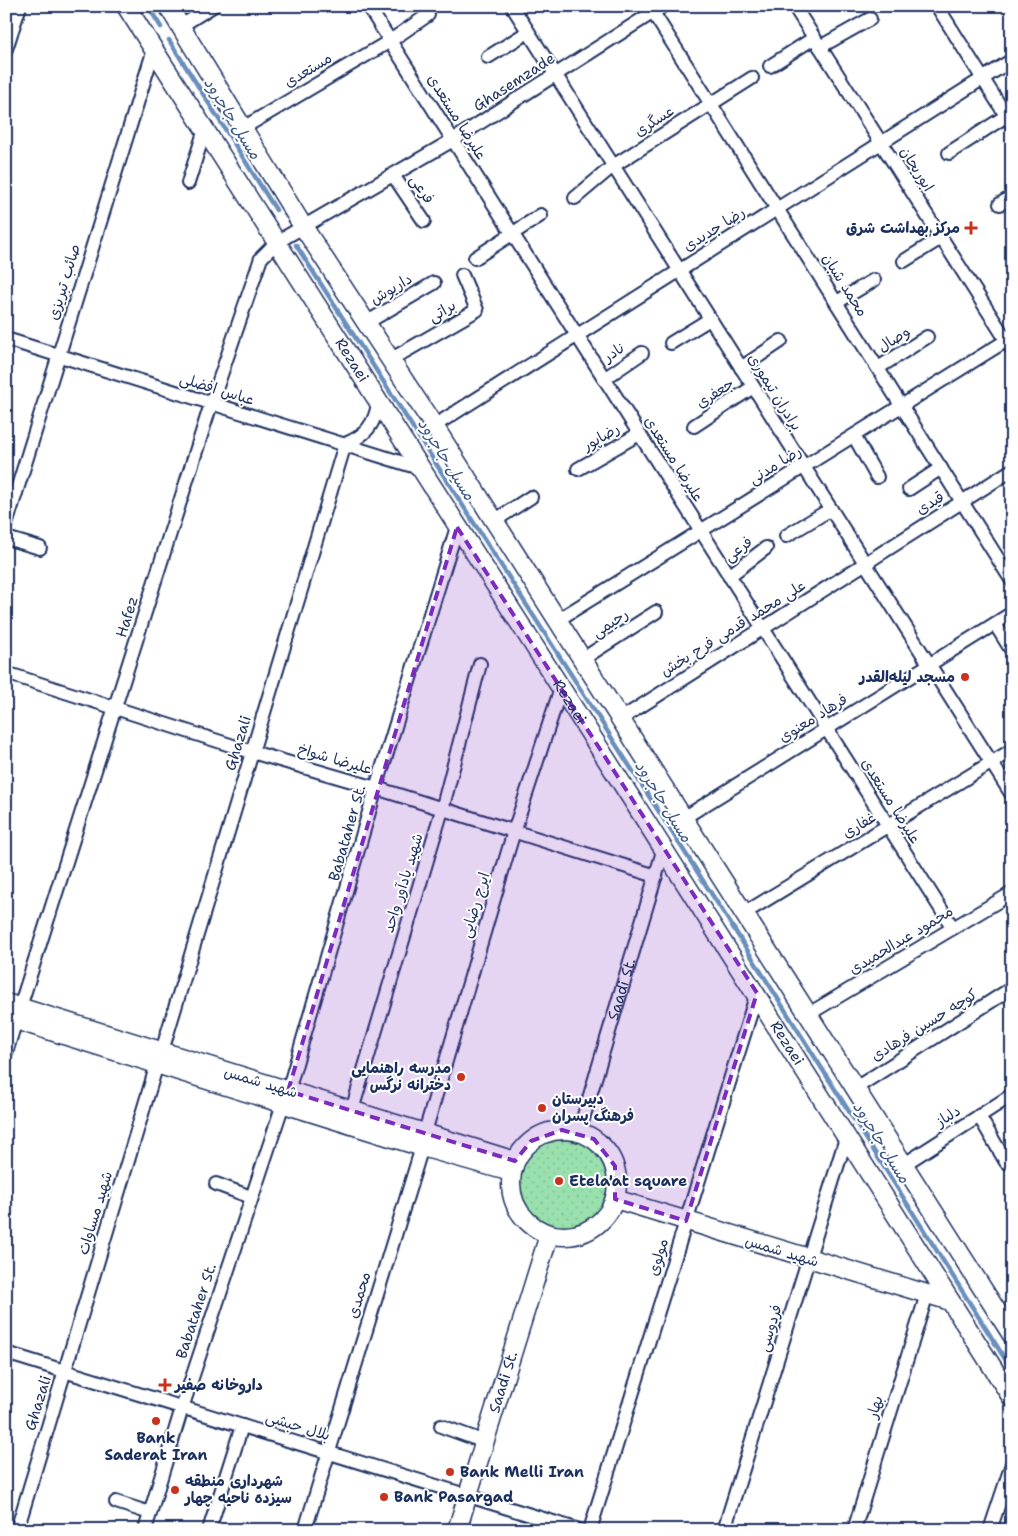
<svg xmlns="http://www.w3.org/2000/svg" width="1018" height="1536" font-family="'Shantell Sans','Playpen Sans Arabic',sans-serif">
<defs>
<pattern id="grass-dots" width="8" height="8" patternUnits="userSpaceOnUse" patternTransform="scale(1.25)"><rect width="8" height="8" fill="#99e0ad"/><path d="M2 2h.1M6 6h.1" fill="none" stroke="#83c097" stroke-width="1.8" stroke-linecap="round"/></pattern>
</defs>
<rect width="100%" height="100%" fill="#fff"/>
<filter id="ink" filterUnits="userSpaceOnUse"><feTurbulence type="fractalNoise" baseFrequency=".02" numOctaves="2"/><feDisplacementMap in="SourceGraphic" scale="10" xChannelSelector="R" yChannelSelector="G"/><feConvolveMatrix kernelMatrix="1 2 1 2 8 2 1 2 1" color-interpolation-filters="sRGB"/></filter>
<g filter="url(#ink)">
<path fill="url(#grass-dots)" stroke="#5a8886" d="M519 1184a44 44 0 1 1 88 0a44 44 0 1 1-88 0Z"/>
<g fill="none" stroke-linecap="round" stroke-linejoin="round">
<path stroke="#6a8fbc" stroke-width="4.5" d="M 148,6 L 161,27
M 169,40 L 276,210
M 296,245 L 734,929 L 1012,1370"/>
<g stroke="#1b2f5e" stroke-width="16">
<g id="street">
<path d="M 368,6 L 953,928"/>
<path d="M 512,6 L 1012,795"/>
<path d="M 649,6 L 1012,581"/>
<path d="M 794,6 L 1012,349"/>
<path d="M 937,6 L 1012,125"/>
<path d="M 181,26 L 213,6"/>
<path d="M 820,47 L 870,19"/>
<path d="M 6,49 L 20,6"/>
<path d="M 488,57 L 528,32"/>
<path d="M 770,66 L 814,38"/>
<path d="M 243,128 L 390,41 L 428,15"/>
<path d="M 949,153 L 1006,116"/>
<path d="M 393,175 L 424,221"/>
<path d="M 188,183 L 205,129"/>
<path d="M 575,198 L 613,166 L 752,78"/>
<path d="M 1000,204 L 1012,197"/>
<path d="M 475,258 L 541,215"/>
<path d="M 904,261 L 941,238"/>
<path d="M 837,302 L 874,280"/>
<path d="M 366,323 L 434,283"/>
<path d="M 6,339 L 419,468"/>
<path d="M 671,343 L 710,319"/>
<path d="M 390,360 L 477,310 L 462,275"/>
<path d="M 741,368 L 781,341"/>
<path d="M 878,368 L 927,337"/>
<path d="M 604,379 L 642,353"/>
<path d="M 434,426 L 1012,60"/>
<path d="M 694,426 L 753,387"/>
<path d="M 854,436 L 877,477"/>
<path d="M 578,469 L 639,434"/>
<path d="M 909,489 L 941,468"/>
<path d="M 494,521 L 531,497"/>
<path d="M 6,525 L 154,49"/>
<path d="M 786,536 L 831,509"/>
<path d="M 6,538 L 40,548"/>
<path d="M 729,576 L 766,548"/>
<path d="M 556,621 L 1012,337"/>
<path d="M 995,624 L 1012,651"/>
<path d="M 581,660 L 656,612"/>
<path d="M 6,673 L 252,752 L 376,788 L 656,876"/>
<path d="M 619,720 L 1012,470"/>
<path d="M 682,819 L 1012,613"/>
<path d="M 743,914 L 1012,750"/>
<path d="M 20,1007 L 211,404 L 261,258 L 277,242 L 453,140 L 663,6"/>
<path d="M 807,1015 L 1012,893"/>
<path d="M 162,1051 L 345,444 C 365,436 375,425 378,403"/>
<path d="M 6,1053 L 16,1020"/>
<path d="M 854,1089 L 1012,988"/>
<path d="M 288,1091 L 376,788 L 457,527"/>
<path d="M 352,1110 L 442,810 L 480,664"/>
<path d="M 979,1116 L 1006,1162"/>
<path d="M 425,1132 L 514,831 L 561,688"/>
<path id="s1" d="M 579,1132 L 664,848"/>
<path d="M 903,1165 L 1012,1095"/>
<path d="M 216,1184 L 251,1197"/>
<path d="M 6,1353 L 579,1530"/>
<path d="M 441,1426 L 485,1442"/>
<path d="M 116,1502 L 150,1513"/>
<path d="M 17,1530 L 157,1064"/>
<path d="M 145,1530 L 182,1408 L 283,1104"/>
<path d="M 209,1530 L 242,1426"/>
<path d="M 305,1530 L 422,1147"/>
<path d="M 590,1530 L 757,993"/>
<path d="M 724,1530 L 847,1135"/>
<path d="M 854,1530 L 927,1294"/>
<path d="M 990,1530 L 1012,1464"/>
</g>
</g>
<g stroke="#1b2f5e" stroke-width="21">
<g id="secondary">
<path id="s2" d="M 126,6 C 422,470 718,933 1012,1398"/>
<path d="M 168,6 L 304,228 L 434,426 L 1012,1335"/>
<path d="M 6,1003 L 515,1161"/>
<path d="M 6,1017 L 422,1147 L 511,1172"/>
<circle cx="564" cy="1183" r="53"/>
<path d="M 615,1199 L 950,1301"/>
<path id="s3" d="M 457,1530 L 549,1235"/>
</g>
</g>
<use href="#street" stroke="#fff" stroke-width="12"/>
<use href="#secondary" stroke="#fff" stroke-width="18"/>
</g>
</g>
<path fill="#7b2cbf" fill-opacity="0.2" stroke="#7b2cbf" stroke-width="4" stroke-dasharray="10 6" stroke-linejoin="round" d="M 457,527 L 757,993 L 686,1221 L 615,1199 L 615,1166 L 594,1139 L 562,1130 L 531,1141 L 515,1161 L 288,1091 Z"/>
<g fill="#c8321e" stroke="#fff" stroke-width="2">
<path d="M968.5 220.5h5v5h5v5h-5v5h-5v-5h-5v-5h5z"/>
<circle cx="965" cy="677" r="5"/>
<circle cx="461" cy="1077" r="5"/>
<circle cx="542" cy="1108" r="5"/>
<circle cx="559" cy="1181" r="5"/>
<path d="M162.5 1377.5h5v5h5v5h-5v5h-5v-5h-5v-5h5z"/>
<circle cx="156" cy="1421" r="5"/>
<circle cx="450" cy="1472" r="5"/>
<circle cx="175" cy="1490" r="5"/>
<circle cx="384" cy="1497" r="5"/>
</g>
<g text-anchor="middle" stroke-width="4" stroke-linejoin="round" paint-order="stroke">
<g font-size="15" fill="#1b2f5e" stroke="#fff">
<text transform="translate(308 70) rotate(-31)" y="5">مستعدی</text>
<text transform="translate(514 82) rotate(-33)" y="5">Ghasemzade</text>
<text transform="translate(457 117) rotate(58)" y="5">علیرضا مستعدی</text>
<text transform="translate(654 121) rotate(-33)" y="5">عسگری</text>
<text transform="translate(917 169) rotate(58)" y="5">ابوریحان</text>
<text transform="translate(422 189) rotate(56)" y="5">فرعی</text>
<text transform="translate(714 229) rotate(-32)" y="5">رضا جدیدی</text>
<text transform="translate(64 282) rotate(-73)" y="5">صائب تبریزی</text>
<text transform="translate(845 285) rotate(58)" y="5">محمد شبان</text>
<text transform="translate(391 289) rotate(-31)" y="5">داریوش</text>
<text transform="translate(442 311) rotate(-30)" y="5">براتی</text>
<text transform="translate(894 339) rotate(-33)" y="5">وصال</text>
<text transform="translate(614 352) rotate(-34)" y="5">نادر</text>
<text dy="5" stroke="none"><textPath href="#s2" startOffset="420">Rezaei</textPath></text>
<text transform="translate(217 389) rotate(17)" y="5">عباس افضلی</text>
<text transform="translate(775 392) rotate(58)" y="5">برادران تیموری</text>
<text transform="translate(715 393) rotate(-33)" y="5">جعفری</text>
<text transform="translate(601 437) rotate(-30)" y="5">رضاپور</text>
<text transform="translate(674 459) rotate(58)" y="5">علیرضا مستعدی</text>
<text transform="translate(775 465) rotate(-32)" y="5">رضا مدنی</text>
<text transform="translate(930 503) rotate(-32)" y="5">قیدی</text>
<text transform="translate(738 549) rotate(-37)" y="5">فرعی</text>
<text transform="translate(127 617) rotate(-73)" y="5">Hafez</text>
<text transform="translate(610 623) rotate(-33)" y="5">رحیمی</text>
<text transform="translate(733 628) rotate(-32)" y="5">علی محمد قدمی فرح بخش</text>
<text dy="5" stroke="none"><textPath href="#s2" startOffset="825">Rezaei</textPath></text>
<text transform="translate(813 718) rotate(-32)" y="5">فرهاد معنوی</text>
<text transform="translate(238 743) rotate(-73)" y="5">Ghazali</text>
<text transform="translate(335 759) rotate(16)" y="5">علیرضا شواخ</text>
<text transform="translate(891 801) rotate(58)" y="5">علیرضا مستعدی</text>
<text transform="translate(859 825) rotate(-31)" y="5">غفاری</text>
<text transform="translate(347 833) rotate(-74)" y="5">Babataher St.</text>
<text transform="translate(403 883) rotate(-73)" y="5">شهید یادآور واحد</text>
<text transform="translate(475 905) rotate(-73)" y="5">ایرج رضایی</text>
<text transform="translate(901 940) rotate(-31)" y="5">محمود عبدالحمیدی</text>
<text dy="5" stroke="none"><textPath href="#s1" startOffset="149">Saadi St.</textPath></text>
<text transform="translate(924 1025) rotate(-32)" y="5">کوچه حسین فرهادی</text>
<text dy="5" stroke="none"><textPath href="#s2" startOffset="1230">Rezaei</textPath></text>
<text transform="translate(261 1082) rotate(17)" y="5">شهید شمس</text>
<text transform="translate(948 1116) rotate(-33)" y="5">دلباز</text>
<text transform="translate(95 1213) rotate(-73)" y="5">شهید مساوات</text>
<text transform="translate(782 1251) rotate(17)" y="5">شهید شمس</text>
<text transform="translate(658 1257) rotate(-73)" y="5">مولوی</text>
<text transform="translate(359 1295) rotate(-73)" y="5">محمدی</text>
<text transform="translate(196 1311) rotate(-72)" y="5">Babataher St.</text>
<text transform="translate(770 1328) rotate(-73)" y="5">فردوسی</text>
<text dy="5" stroke="none"><textPath href="#s3" startOffset="155">Saadi St.</textPath></text>
<text transform="translate(38 1403) rotate(-73)" y="5">Ghazali</text>
<text transform="translate(875 1407) rotate(-73)" y="5">بهار</text>
<text transform="translate(298 1426) rotate(17)" y="5">بلال حبشی</text>
</g>
<g font-size="15" font-weight="bold" fill="#1b2f5e" stroke="#fff" text-anchor="start">
<text x="960" y="233" text-anchor="end">مرکز بهداشت شرق</text>
<text x="955" y="682" text-anchor="end">مسجد لیله‌القدر</text>
<text x="451" y="1073" text-anchor="end">مدرسه راهنمایی<tspan x="451" dy="17">دخترانه نرگس</tspan></text>
<text x="552" y="1104">دبیرستان<tspan x="552" dy="17">فرهنگ پسران</tspan></text>
<text x="569" y="1186">Etela'at square</text>
<text x="175" y="1390">داروخانه صفیر</text>
<text x="156" y="1443" text-anchor="middle">Bank<tspan x="156" dy="17">Saderat Iran</tspan></text>
<text x="460" y="1477">Bank Melli Iran</text>
<text x="185" y="1486">شهرداری منطقه<tspan x="185" dy="17">سیزده ناحیه چهار</tspan></text>
<text x="394" y="1502">Bank Pasargad</text>
</g>
<g font-size="16" font-style="italic" fill="#3c5785" stroke="#fff">
<text transform="translate(233 118) rotate(58)" y="6">مسیل جاجرود</text>
<text transform="translate(447 459) rotate(58)" y="6">مسیل جاجرود</text>
<text transform="translate(664 801) rotate(58)" y="6">مسیل جاجرود</text>
<text transform="translate(882 1142) rotate(58)" y="6">مسیل جاجرود</text>
</g>
</g>
<rect width="1018" height="1536" fill="none" stroke="#fff" stroke-width="25"/>
<rect x="12" y="12" width="993" height="1511" fill="none" stroke="#1b2f5e" stroke-width="2" filter="url(#ink)"/>
</svg>
